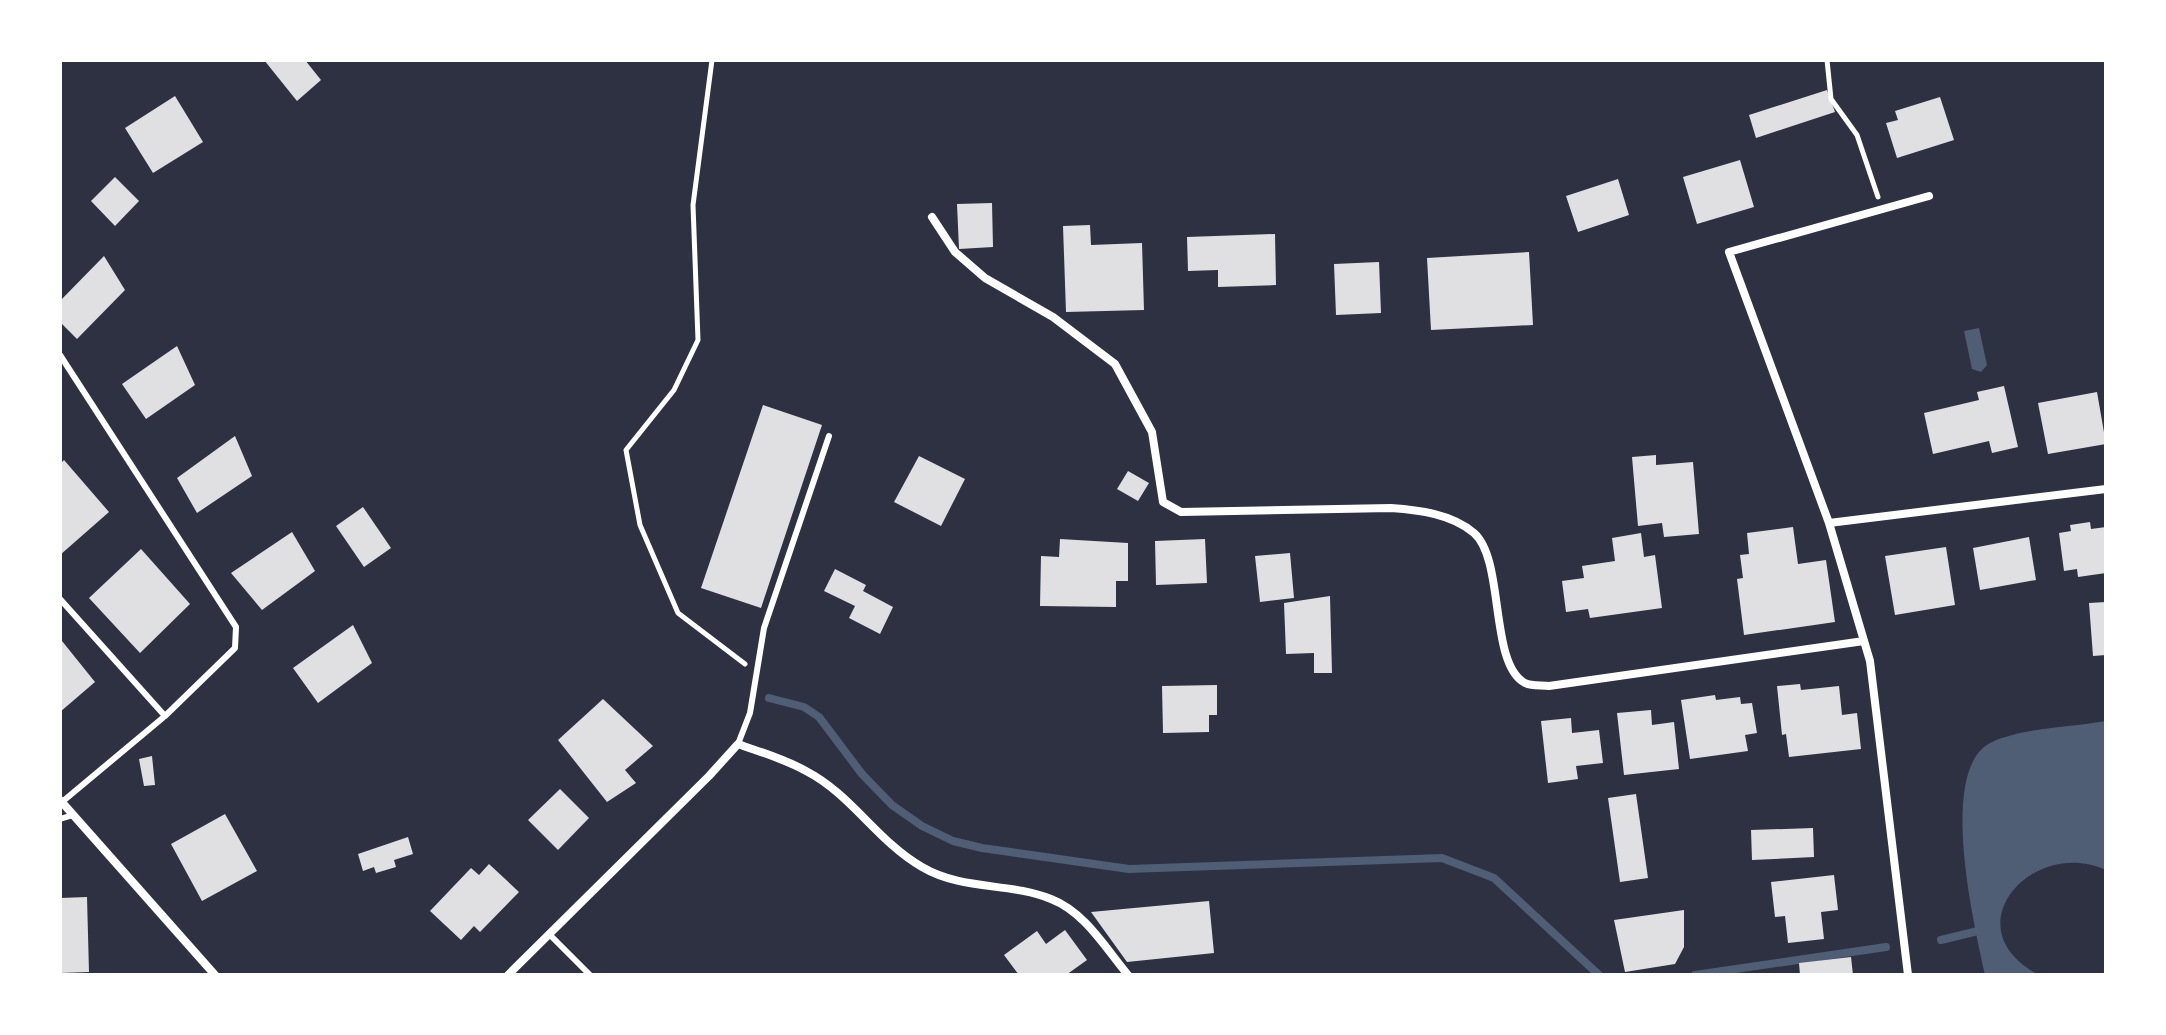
<svg xmlns="http://www.w3.org/2000/svg" width="2166" height="1035" font-family="Arial,sans-serif">
<rect width="100%" height="100%" fill="#2d3142"/>
<path fill="#4f5d75" d="M 1979,328 L 1987,365 L 1981,372 L 1972,369 L 1964,331 Z
M 2106,721 L 2106,870 C 2033,836 1950,928 2039,975 L 1985,975 C 1975,929 1936,767 1992,742 C 2021,728 2073,727 2106,721 Z"/>
<g fill="none" stroke-linecap="round" stroke-linejoin="round">
<path stroke="#4f5d75" stroke-width="8" d="M 769,698 L 804,707 L 819,717 L 862,774 L 892,805 L 922,826 L 953,841 L 982,848 L 1129,869 L 1442,858 L 1494,878 L 1599,975
M 1941,940 L 1982,930
M 1695,975 L 1886,947"/>
</g>
<path fill="#e0e0e3" d="M 264,60 L 305,60 L 321,80 L 297,101 Z
M 1827,90 L 1835,112 L 1756,138 L 1749,115 Z
M 175,96 L 203,142 L 153,173 L 125,128 Z
M 1940,97 L 1954,140 L 1897,158 L 1886,123 L 1898,120 L 1895,111 Z
M 1740,160 L 1754,207 L 1697,224 L 1683,177 Z
M 115,177 L 139,201 L 115,226 L 91,201 Z
M 1618,179 L 1629,215 L 1578,232 L 1566,196 Z
M 992,203 L 993,247 L 959,249 L 957,204 Z
M 1090,225 L 1091,245 L 1142,243 L 1144,310 L 1066,312 L 1063,226 Z
M 1275,234 L 1276,285 L 1218,287 L 1218,270 L 1188,271 L 1187,237 Z
M 1529,252 L 1533,325 L 1431,330 L 1427,258 Z
M 104,256 L 125,290 L 77,339 L 60,322 L 60,301 Z
M 1379,262 L 1381,313 L 1336,315 L 1334,264 Z
M 177,346 L 195,385 L 146,419 L 122,384 Z
M 2004,386 L 2018,447 L 1992,453 L 1989,441 L 1933,454 L 1924,413 L 1979,400 L 1977,392 Z
M 2097,392 L 2106,444 L 2048,454 L 2038,403 Z
M 763,405 L 822,425 L 761,608 L 701,588 Z
M 235,436 L 252,476 L 197,513 L 177,478 Z
M 1656,455 L 1656,465 L 1693,462 L 1699,534 L 1664,537 L 1662,523 L 1638,526 L 1632,457 Z
M 919,456 L 965,479 L 941,526 L 894,502 Z
M 64,460 L 109,512 L 60,555 L 60,464 Z
M 1128,471 L 1149,483 L 1138,501 L 1117,489 Z
M 363,507 L 391,548 L 364,567 L 336,526 Z
M 2090,522 L 2091,529 L 2106,527 L 2106,573 L 2078,577 L 2077,569 L 2064,571 L 2059,533 L 2071,531 L 2070,525 Z
M 1793,527 L 1798,564 L 1826,560 L 1835,622 L 1744,635 L 1737,579 L 1743,578 L 1740,555 L 1749,554 L 1747,533 Z
M 292,532 L 315,571 L 262,610 L 231,573 Z
M 1641,533 L 1644,557 L 1655,555 L 1662,608 L 1590,618 L 1588,609 L 1566,612 L 1562,581 L 1584,578 L 1582,566 L 1615,561 L 1612,538 Z
M 2029,537 L 2036,580 L 1980,590 L 1973,548 Z
M 1060,539 L 1128,543 L 1128,581 L 1116,581 L 1116,607 L 1040,606 L 1041,556 L 1059,557 Z
M 1205,539 L 1207,583 L 1156,585 L 1155,541 Z
M 1946,547 L 1955,605 L 1895,615 L 1885,556 Z
M 141,549 L 190,604 L 140,653 L 89,598 Z
M 1290,553 L 1294,598 L 1260,602 L 1255,556 Z
M 835,569 L 866,585 L 863,591 L 893,607 L 880,634 L 849,618 L 855,606 L 824,591 Z
M 1330,596 L 1332,673 L 1314,673 L 1314,653 L 1286,654 L 1284,603 Z
M 2106,602 L 2106,655 L 2093,656 L 2089,603 Z
M 353,625 L 372,663 L 318,703 L 293,668 Z
M 62,641 L 95,682 L 60,712 L 60,643 Z
M 1800,684 L 1801,690 L 1839,686 L 1842,715 L 1857,713 L 1861,749 L 1789,757 L 1786,734 L 1782,735 L 1777,686 Z
M 1217,685 L 1217,715 L 1209,715 L 1209,732 L 1163,733 L 1162,686 Z
M 1715,695 L 1716,700 L 1740,697 L 1741,704 L 1752,703 L 1757,733 L 1745,735 L 1748,751 L 1690,759 L 1681,700 Z
M 603,699 L 653,746 L 625,770 L 636,783 L 607,802 L 558,740 Z
M 1651,710 L 1652,725 L 1674,722 L 1679,769 L 1624,775 L 1617,713 Z
M 1571,718 L 1572,733 L 1599,730 L 1603,763 L 1576,766 L 1578,779 L 1548,783 L 1541,721 Z
M 152,756 L 155,785 L 144,786 L 139,759 Z
M 560,789 L 589,818 L 558,850 L 528,820 Z
M 1636,794 L 1648,878 L 1620,882 L 1608,798 Z
M 225,814 L 257,871 L 202,901 L 171,844 Z
M 1813,828 L 1814,857 L 1752,860 L 1751,830 Z
M 408,837 L 413,854 L 394,860 L 396,867 L 376,873 L 374,867 L 363,871 L 358,854 Z
M 489,864 L 519,892 L 480,932 L 474,926 L 461,940 L 430,911 L 471,868 L 479,875 Z
M 1834,875 L 1838,910 L 1821,912 L 1824,939 L 1788,943 L 1785,916 L 1775,917 L 1771,882 Z
M 87,897 L 89,972 L 60,973 L 60,898 Z
M 1209,901 L 1214,953 L 1127,962 L 1091,912 Z
M 1684,910 L 1684,947 L 1675,964 L 1625,972 L 1614,920 Z
M 1065,930 L 1087,960 L 1066,975 L 1019,975 L 1004,955 L 1037,931 L 1046,944 Z
M 1851,957 L 1853,975 L 1800,975 L 1799,963 Z"/>
<g fill="none" stroke-linecap="round" stroke-linejoin="round">
<path stroke="#fff" stroke-width="5" d="M 712,60 L 693,205 L 698,340 L 674,390 L 626,450 L 640,525 L 678,613 L 745,664
M 1827,60 L 1831,99 L 1857,135 L 1878,197"/>
<path stroke="#fff" stroke-width="6" d="M 60,355 L 236,627 L 235,648 L 165,716 L 60,599
M 738,744 L 750,713 L 764,628 L 829,436
M 62,802 L 165,716
M 60,819 L 73,815
M 550,935 L 590,975"/>
<path stroke="#fff" stroke-width="8" d="M 932,217 L 955,252 L 985,278 L 1053,317 L 1115,364 L 1152,432 L 1163,502 L 1181,512 L 1391,508 C 1419,510 1452,514 1474,533 C 1505,560 1489,664 1525,683 C 1531,686 1542,685 1549,686 L 1864,641
M 1829,523 L 2106,489
M 60,800 L 215,975
M 508,975 L 709,776 L 738,744 C 760,752 785,759 806,771 C 851,794 878,842 922,867 C 963,891 1009,882 1051,899 C 1085,912 1106,949 1128,975
M 1908,975 L 1870,661 L 1829,523 L 1729,252 L 1929,196"/>
</g>
<rect width="2166" height="1035" fill="none" stroke="#ffffff" stroke-width="124"/>
</svg>
